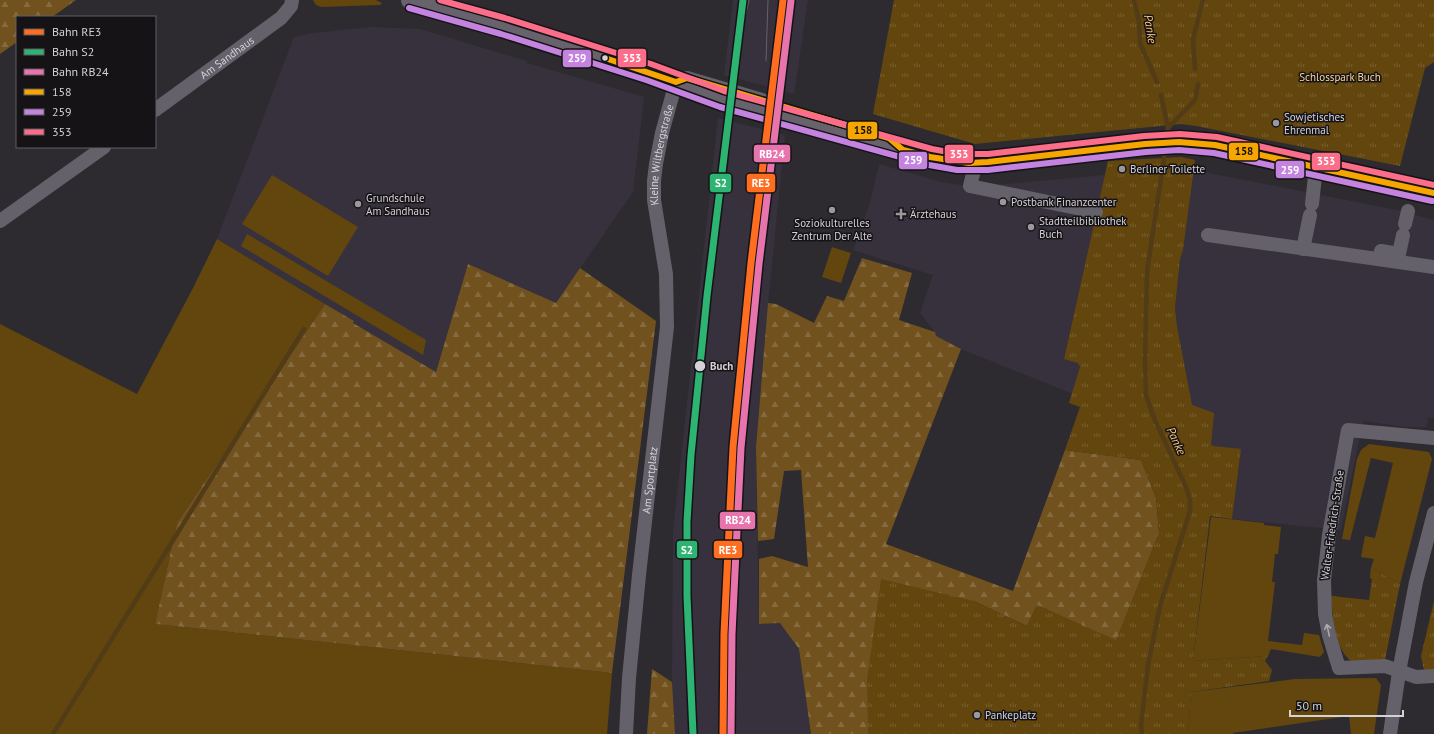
<svg xmlns="http://www.w3.org/2000/svg" width="1434" height="734" font-family="'PT Sans',sans-serif">
<defs>
<pattern id="forest-firs" width="22" height="20" patternUnits="userSpaceOnUse"><rect width="22" height="20" fill="#71521e"/><path d="M5 1l3.5 6h-7zM16 11l3.5 6h-7z" fill="#846a3e"/></pattern>
<pattern id="park-tufts" width="24" height="20" patternUnits="userSpaceOnUse"><rect width="24" height="20" fill="#63460e"/><path d="M3 7l-1-3M5 7V3M7 7l1-3M15 17l-1-3M17 17v-4M19 17l1-3" fill="none" stroke="#786030"/></pattern>
</defs>
<rect width="100%" height="100%" fill="#2d2b30"/>
<path fill="#37313d" d="M 733,0 L 808,0 L 794,94 L 724,75 Z
M 370,27 L 420,29 L 527,61 L 527,63 L 644,97 L 633,192 L 556,303 L 468,264 L 436,372 L 353,323 L 353,321 L 217,239 L 294,37 L 314,33 Z
M 718,118 L 785,135 L 768,303 L 756,447 L 759,623 L 780,623 L 799,649 L 811,734 L 675,734 L 672,682 L 673,532 Z
M 879,164 L 941,182 L 975,187 L 1105,175 L 1064,358 L 1078,363 L 1080,367 L 1073,394 L 961,349 L 936,336 L 935,332 L 920,313 L 933,275 L 853,250 L 870,203 Z
M 1193,170 L 1402,211 L 1434,220 L 1434,418 L 1428,418 L 1427,427 L 1405,427 L 1363,421 L 1341,530 L 1232,519 L 1241,450 L 1213,446 L 1211,444 L 1211,437 L 1192,406 L 1177,326 L 1175,308 L 1180,259 L 1183,250 Z"/>
<path fill="#63460e" d="M 313,0 L 376,0 L 382,3 L 380,5 L 321,7 L 316,5 Z
M 272,175 L 358,227 L 328,276 L 242,224 Z
M 247,234 L 426,340 L 423,355 L 241,246 Z
M 217,239 L 325,304 L 177,523 L 155,624 L 612,673 L 607,734 L 0,734 L 0,324 L 137,394 L 193,288 Z
M 832,247 L 851,253 L 841,283 L 822,277 Z
M 1369,444 L 1429,452 L 1432,459 L 1400,584 L 1371,567 L 1374,559 L 1361,557 L 1365,536 L 1375,538 L 1393,463 L 1371,458 L 1350,540 L 1342,539 L 1357,459 L 1361,450 Z
M 1211,517 L 1264,523 L 1264,525 L 1281,527 L 1278,554 L 1275,554 L 1272,582 L 1275,582 L 1268,641 L 1302,645 L 1304,633 L 1319,635 L 1324,652 L 1320,657 L 1271,649 L 1268,656 L 1193,661 Z
M 1376,678 L 1381,685 L 1374,734 L 1351,734 L 1349,716 L 1233,733 L 1233,734 L 1188,734 L 1191,692 L 1295,679 Z"/>
<path fill="url(#forest-firs)" d="M 0,0 L 76,0 L 52,17 L 17,17 L 17,42 L 0,54 Z
M 862,258 L 912,273 L 899,320 L 935,332 L 936,336 L 961,349 L 886,544 L 1013,591 L 1065,450 L 1141,460 L 1156,498 L 1159,533 L 1116,641 L 1037,605 L 1027,626 L 974,601 L 868,734 L 811,734 L 799,649 L 780,623 L 759,624 L 759,559 L 772,556 L 808,567 L 801,470 L 784,471 L 774,539 L 758,541 L 756,447 L 768,303 L 776,304 L 814,323 L 827,296 L 844,301 Z
M 468,264 L 556,303 L 580,268 L 656,321 L 612,673 L 155,624 L 177,523 L 325,304 L 354,321 L 353,323 L 436,372 Z
M 652,669 L 672,682 L 675,734 L 647,734 Z"/>
<path fill="url(#park-tufts)" d="M 894,0 L 1434,0 L 1434,62 L 1425,68 L 1400,166 L 1196,126 L 1181,124 L 975,144 L 873,114 Z
M 1181,157 L 1195,160 L 1183,250 L 1180,259 L 1175,308 L 1177,326 L 1192,405 L 1214,413 L 1211,444 L 1213,446 L 1241,449 L 1232,519 L 1210,516 L 1193,661 L 1268,656 L 1265,661 L 1272,670 L 1269,681 L 1191,692 L 1188,734 L 868,734 L 867,679 L 881,579 L 974,601 L 1027,626 L 1037,605 L 1116,640 L 1159,533 L 1156,498 L 1141,460 L 1065,450 L 1080,407 L 1069,403 L 1080,367 L 1078,363 L 1064,359 L 1108,161 Z
M 1371,567 L 1400,584 L 1385,660 L 1351,661 C 1333,646 1333,617 1331,596 L 1369,600 L 1372,579 L 1370,578 Z
M 1434,601 L 1434,670 L 1424,670 L 1421,656 Z"/>
<g fill="none" stroke-linecap="round" stroke-linejoin="round">
<path stroke="#523b17" stroke-width="4.5" d="M 1134,0 L 1139,21 L 1140,43 L 1157,82
M 1195,69 L 1193,39 L 1203,0
M 1161,95 L 1168,128 L 1167,135
M 1168,128 L 1195,100 L 1198,84
M 53,734 L 304,329
M 1142,734 L 1141,725 L 1148,665 L 1160,606 L 1190,511 L 1190,500 L 1186,487 L 1154,418 L 1146,395 L 1145,360 L 1147,272 L 1165,152"/>
<g stroke="#64616a" stroke-width="14">
<path id="s1" d="M 155,110 L 281,18 L 291,6 L 292,0"/>
<path d="M 976,162 L 970,186 L 1096,212"/>
<path d="M 1312,204 L 1316,167"/>
<path d="M 0,221 L 104,147"/>
<path d="M 1405,224 L 1408,211"/>
<path d="M 1208,235 L 1434,267"/>
<path d="M 1303,249 L 1310,215"/>
<path d="M 1381,251 L 1399,254 L 1403,235"/>
<path d="M 1434,438 L 1348,430 L 1329,535 L 1324,580 L 1325,614 L 1329,635 L 1339,668 L 1385,666 L 1416,677 L 1434,676"/>
<path id="s2" d="M 626,734 L 629,678 L 639,575 L 667,327 L 666,274 L 654,200 L 654,181 L 656,164 L 662,133 L 676,82 L 687,78 L 762,100"/>
<path d="M 1390,734 L 1399,672 L 1416,582 L 1434,513"/>
</g>
<path stroke="#68626c" stroke-width="20" d="M 411,0 L 503,26 L 649,72 L 722,99 L 930,157 L 958,162 L 988,162 L 1145,144 L 1179,142 L 1215,145 L 1434,193"/>
<path stroke="#646267" stroke-width="1" d="M 737,51 L 749,0
M 766,61 L 768,0"/>
<path stroke="#646267" stroke-width="3" d="M 782,93 L 794,0
M 734,734 L 735,632 L 744,443 L 760,264 L 778,134"/>
<g stroke="#151316" stroke-width="9">
<path id="bus-1" d="M 605,58 L 676,82
M 676,82 L 687,78 L 889,138 L 903,150 L 930,157 L 969,163 L 988,162 L 1145,144 L 1179,142 L 1215,145 L 1434,193"/>
</g>
<g stroke="#151316" stroke-width="9">
<path id="bus-2" d="M 409,8 L 501,34 L 646,80 L 720,107 L 929,165 L 957,170 L 988,170 L 1146,152 L 1179,150 L 1214,153 L 1432,201"/>
</g>
<g stroke="#151316" stroke-width="9">
<path id="bus-3" d="M 440,0 L 505,18 L 651,64 L 724,91 L 932,149 L 959,154 L 988,154 L 1144,136 L 1180,134 L 1217,137 L 1434,185"/>
</g>
<use href="#bus-1" stroke="#f7a600" stroke-width="6"/>
<use href="#bus-2" stroke="#c483df" stroke-width="6"/>
<use href="#bus-3" stroke="#fb6d88" stroke-width="6"/>
<g stroke="#151316" stroke-width="10">
<path id="rail-1" d="M 723,734 L 724,634 L 733,447 L 751,263 L 783,0"/>
</g>
<g stroke="#151316" stroke-width="10">
<path id="rail-2" d="M 693,734 L 687,596 L 687,522 L 691,455 L 707,296 L 743,0"/>
</g>
<g stroke="#151316" stroke-width="10">
<path id="rail-3" d="M 731,734 L 732,634 L 741,448 L 759,264 L 791,1"/>
</g>
<use href="#rail-1" stroke="#ff6e20" stroke-width="7"/>
<use href="#rail-2" stroke="#2db372" stroke-width="7"/>
<use href="#rail-3" stroke="#e874ae" stroke-width="7"/>
</g>
<defs><path id="oneway-shaft" d="M-6 0H5M1.5-3L5.5 0L1.5 3" fill="none" stroke-width="1.6" stroke-linecap="round" stroke-linejoin="round"/></defs>
<use stroke="#adaab1" href="#oneway-shaft" transform="translate(1328 630) rotate(-103)"/>
<g fill="#d4d2d7" stroke="#151316" stroke-width="1.5">
<circle cx="605" cy="58" r="3.5"/>
<circle cx="700" cy="366" r="6"/>
</g>
<g fill="#9a989d" stroke="#151316" stroke-width="1.5">
<circle cx="1276" cy="123" r="4"/>
<circle cx="1122" cy="169" r="4"/>
<circle cx="1003" cy="202" r="4"/>
<circle cx="358" cy="204" r="4"/>
<circle cx="832" cy="210" r="4"/>
<path d="M899 208h4v4h4v4h-4v4h-4v-4h-4v-4h4z"/>
<circle cx="1031" cy="227" r="4"/>
<circle cx="977" cy="715" r="4"/>
</g>
<g text-anchor="middle" stroke-width="3" stroke-linejoin="round" paint-order="stroke">
<g font-size="11" fill="#d4d2d7" stroke="#151316">
<text dy="4" stroke="none"><textPath href="#s1" startOffset="89">Am Sandhaus</textPath></text>
<text dy="4" stroke="none"><textPath href="#s2" startOffset="583">Kleine Wiltbergstraße</textPath></text>
<text dy="4" stroke="none"><textPath href="#s2" startOffset="255">Am Sportplatz</textPath></text>
<text transform="translate(1332 525) rotate(-82)" y="4">Walter-Friedrich-Straße</text>
</g>
<g font-size="11" fill="#f7d098" stroke="#151316">
<text x="1340" y="81">Schlosspark Buch</text>
</g>
<g font-size="11" fill="#d4d2d7" stroke="#151316" text-anchor="start">
<text x="1284" y="121">Sowjetisches<tspan x="1284" dy="13">Ehrenmal</tspan></text>
<text x="1130" y="173">Berliner Toilette</text>
<text x="366" y="202">Grundschule<tspan x="366" dy="13">Am Sandhaus</tspan></text>
<text x="1011" y="206">Postbank Finanzcenter</text>
<text x="910" y="218">Ärztehaus</text>
<text x="1039" y="225">Stadtteilbibliothek<tspan x="1039" dy="13">Buch</tspan></text>
<text x="832" y="227" text-anchor="middle">Soziokulturelles<tspan x="832" dy="13">Zentrum Der Alte</tspan></text>
<text x="985" y="719">Pankeplatz</text>
</g>
<g font-size="11" font-weight="bold" fill="#d4d2d7" stroke="#151316" text-anchor="start">
<text x="710" y="370">Buch</text>
</g>
<g font-size="12" font-style="italic" fill="#fbc779" stroke="#151316">
<text transform="translate(1150 29) rotate(81)" y="4">Panke</text>
<text transform="translate(1176 441) rotate(65)" y="4">Panke</text>
</g>
</g>
<g stroke="#151316" stroke-width="1.5">
<rect x="617" y="48" width="30" height="20" rx="4" fill="#fb6d88"/>
<rect x="562" y="49" width="30" height="19" rx="4" fill="#c483df"/>
<rect x="847" y="121" width="31" height="19" rx="4" fill="#f7a600"/>
<rect x="1228" y="142" width="31" height="19" rx="4" fill="#f7a600"/>
<rect x="753" y="144" width="38" height="19" rx="4" fill="#e874ae"/>
<rect x="944" y="144" width="30" height="20" rx="4" fill="#fb6d88"/>
<rect x="898" y="151" width="30" height="19" rx="4" fill="#c483df"/>
<rect x="1311" y="152" width="30" height="19" rx="4" fill="#fb6d88"/>
<rect x="1275" y="160" width="30" height="19" rx="4" fill="#c483df"/>
<rect x="746" y="173" width="30" height="20" rx="4" fill="#ff6e20"/>
<rect x="709" y="173" width="23" height="20" rx="4" fill="#2db372"/>
<rect x="719" y="511" width="37" height="19" rx="4" fill="#e874ae"/>
<rect x="676" y="540" width="22" height="19" rx="4" fill="#2db372"/>
<rect x="713" y="540" width="30" height="19" rx="4" fill="#ff6e20"/>
</g>
<g font-size="11" text-anchor="middle" font-weight="bold" fill="#fff">
<text x="632" y="62">353</text>
<text x="577" y="62">259</text>
<text x="772" y="158">RB24</text>
<text x="959" y="158">353</text>
<text x="913" y="164">259</text>
<text x="1326" y="165">353</text>
<text x="1290" y="174">259</text>
<text x="761" y="187">RE3</text>
<text x="721" y="187">S2</text>
<text x="738" y="524">RB24</text>
<text x="687" y="554">S2</text>
<text x="728" y="554">RE3</text>
</g>
<g font-size="11" text-anchor="middle" font-weight="bold" fill="#111">
<text x="863" y="134">158</text>
<text x="1244" y="155">158</text>
</g>
<rect x="16" y="16" width="140" height="132" fill="#151316" stroke="#615f63"/>
<rect x="24" y="29" width="20" height="6" fill="#ff6e20" stroke="#615f63"/>
<text x="52" y="36" font-size="12" fill="#d4d2d7">Bahn RE3</text>
<rect x="24" y="49" width="20" height="6" fill="#2db372" stroke="#615f63"/>
<text x="52" y="56" font-size="12" fill="#d4d2d7">Bahn S2</text>
<rect x="24" y="69" width="20" height="6" fill="#e874ae" stroke="#615f63"/>
<text x="52" y="76" font-size="12" fill="#d4d2d7">Bahn RB24</text>
<rect x="24" y="89" width="20" height="6" fill="#f7a600" stroke="#615f63"/>
<text x="52" y="96" font-size="12" fill="#d4d2d7">158</text>
<rect x="24" y="109" width="20" height="6" fill="#c483df" stroke="#615f63"/>
<text x="52" y="116" font-size="12" fill="#d4d2d7">259</text>
<rect x="24" y="129" width="20" height="6" fill="#fb6d88" stroke="#615f63"/>
<text x="52" y="136" font-size="12" fill="#d4d2d7">353</text>
<path d="M1290 710v6h113v-6" fill="none" stroke="#d4d2d7" stroke-width="2"/>
<text x="1296" y="710" font-size="12" fill="#d4d2d7" stroke="#151316" stroke-width="3" paint-order="stroke">50 m</text>
</svg>
